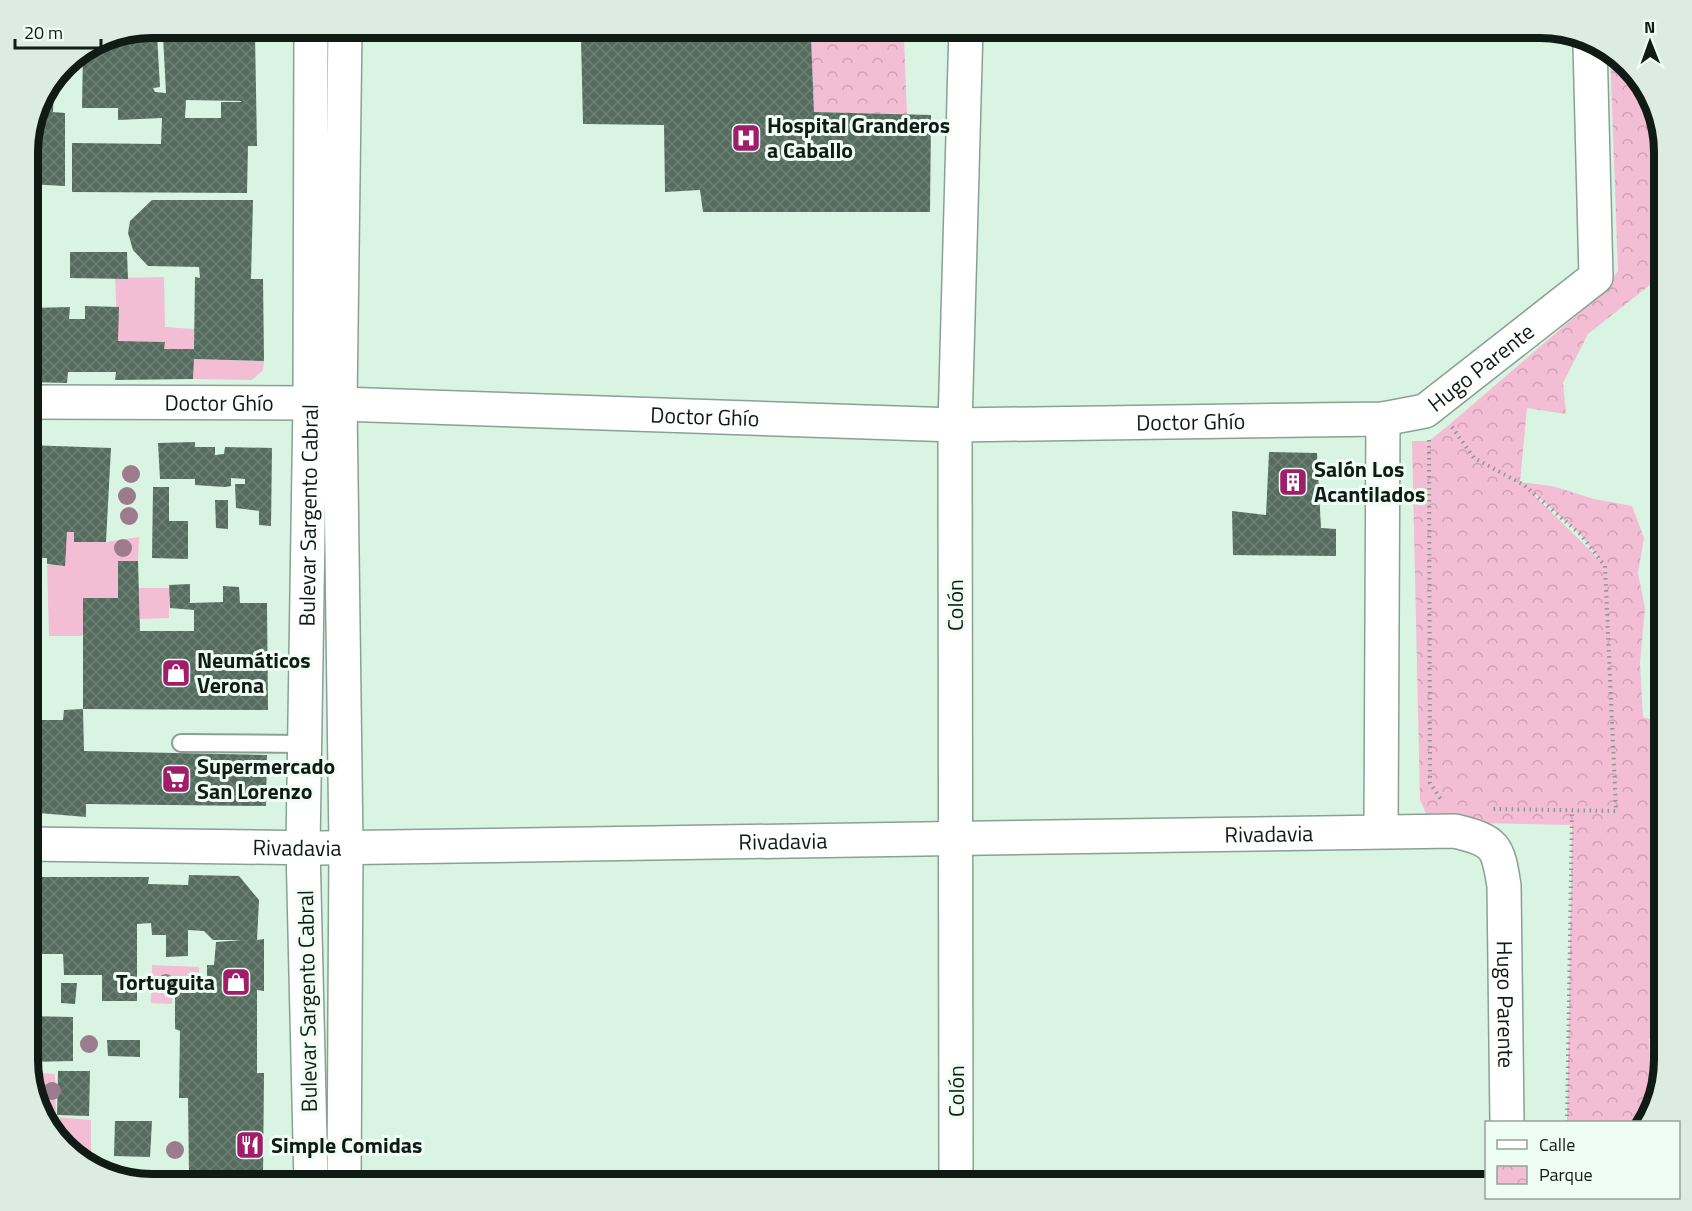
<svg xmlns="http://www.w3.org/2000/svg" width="1692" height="1211" font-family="'Titillium Web',sans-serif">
<defs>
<pattern id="park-crowns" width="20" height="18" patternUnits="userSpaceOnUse" patternTransform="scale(1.5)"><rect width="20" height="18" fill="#f3bdd4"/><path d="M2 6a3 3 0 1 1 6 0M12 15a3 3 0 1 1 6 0" fill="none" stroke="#cfa2b5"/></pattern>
<pattern id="building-cross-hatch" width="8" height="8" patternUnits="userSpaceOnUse" patternTransform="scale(1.5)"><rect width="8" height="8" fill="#556c5f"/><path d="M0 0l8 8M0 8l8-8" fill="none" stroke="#6e8076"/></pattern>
</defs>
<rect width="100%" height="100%" fill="#daf4e4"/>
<path fill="#f3bdd4" d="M 164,277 L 165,327 L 194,329 L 194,349 L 164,349 L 164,342 L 118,341 L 115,278 Z
M 194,359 L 264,361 L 263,370 L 252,380 L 193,379 Z
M 67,532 L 74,532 L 74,542 L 106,542 L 139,537 L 138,561 L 119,561 L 118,598 L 83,598 L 84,631 L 82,636 L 49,636 L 47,565 L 64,565 Z
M 139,588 L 169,588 L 169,618 L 140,619 Z
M 152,965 L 199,967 L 199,984 L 173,983 L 172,1004 L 151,1003 Z
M 28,1072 L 55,1074 L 56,1117 L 91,1120 L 91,1164 L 76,1159 L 40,1115 Z"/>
<path fill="url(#park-crowns)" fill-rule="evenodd" d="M 844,30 L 904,39 L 907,114 L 814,112 L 811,37 Z
M 1610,50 L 1616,52 L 1652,96 L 1665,151 L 1665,273 L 1588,334 L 1563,383 L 1566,414 L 1527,408 L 1520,482 L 1552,486 L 1594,499 L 1632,506 L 1644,538 L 1638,573 L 1645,608 L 1640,663 L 1643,717 L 1665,724 L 1665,1028 L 1649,1039 L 1652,1100 L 1644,1122 L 1567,1122 L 1572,825 L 1430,822 L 1420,800 L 1412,441 L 1429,441 L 1450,424 L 1592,302 L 1618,271 ZM 1534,493 L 1581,535 L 1601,561 L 1533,494 Z"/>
<path fill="url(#building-cross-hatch)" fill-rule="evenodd" d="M 114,34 L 157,34 L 160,87 L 153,88 L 155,92 L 166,93 L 163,36 L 255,35 L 257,146 L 248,146 L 247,193 L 72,192 L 72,143 L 161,144 L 162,118 L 118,120 L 118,108 L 82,108 L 83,49 L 104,36 ZM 186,100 L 241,101 L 241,102 L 221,102 L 221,118 L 185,118 Z
M 811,37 L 814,112 L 931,115 L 930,212 L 703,212 L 700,190 L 665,192 L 664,125 L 583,124 L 581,39 Z
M 54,78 L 53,112 L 65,113 L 65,186 L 27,184 L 27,143 L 40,96 Z
M 152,200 L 253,200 L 251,279 L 263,279 L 264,361 L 194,359 L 193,379 L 115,380 L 116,372 L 68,372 L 67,383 L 27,382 L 27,302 L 31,302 L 31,308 L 70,307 L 69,319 L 85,319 L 85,306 L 119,307 L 118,341 L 165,342 L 164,349 L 194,349 L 195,277 L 200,278 L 199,267 L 148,266 L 133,250 L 128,233 L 130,221 Z
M 27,209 L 34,209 L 33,276 L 27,276 Z
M 70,252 L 127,252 L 128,279 L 70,278 Z
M 195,442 L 195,447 L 215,447 L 215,455 L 224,454 L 225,447 L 272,448 L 271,526 L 259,525 L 259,511 L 236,508 L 235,484 L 245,484 L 245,479 L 231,478 L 231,486 L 225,487 L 195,485 L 195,479 L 160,479 L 158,443 Z
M 27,445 L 111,448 L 106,542 L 74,542 L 74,532 L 67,532 L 65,566 L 47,564 L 47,558 L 27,558 Z
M 1269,452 L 1317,453 L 1321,528 L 1336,529 L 1336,556 L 1233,555 L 1232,511 L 1266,515 Z
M 153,487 L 169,487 L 169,521 L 188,521 L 188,559 L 152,558 Z
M 215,500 L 228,500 L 228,529 L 216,528 Z
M 118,561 L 138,561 L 140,631 L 194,631 L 194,610 L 170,608 L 169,585 L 190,584 L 190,603 L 223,602 L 223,586 L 239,587 L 240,603 L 267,603 L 268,710 L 83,709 L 83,598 L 118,598 Z
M 83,709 L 84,751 L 267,755 L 266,806 L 86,804 L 86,817 L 27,812 L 27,720 L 63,720 L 64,710 Z
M 189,875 L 239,876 L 259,900 L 257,940 L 264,939 L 264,991 L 257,990 L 257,1073 L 264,1073 L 263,1176 L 189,1174 L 188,1098 L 179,1098 L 180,1031 L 175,1029 L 175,989 L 207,989 L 207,965 L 214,965 L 216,942 L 243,940 L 213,940 L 204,931 L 188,930 L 188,956 L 166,957 L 166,935 L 152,935 L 151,923 L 137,924 L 137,1001 L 102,1001 L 102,975 L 64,975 L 63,954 L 27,954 L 27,877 L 149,877 L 148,884 L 188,885 Z
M 61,983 L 77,983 L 75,1004 L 61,1003 Z
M 27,1016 L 73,1017 L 73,1061 L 27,1062 Z
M 107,1040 L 140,1040 L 140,1057 L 108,1056 Z
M 58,1071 L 90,1071 L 89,1116 L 57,1115 Z
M 115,1121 L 152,1121 L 150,1157 L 114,1156 Z
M 99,1167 L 118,1167 L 119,1173 Z"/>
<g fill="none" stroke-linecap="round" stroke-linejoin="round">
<g stroke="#89a193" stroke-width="20">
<path id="lane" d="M 1665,363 L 1662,416 L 1665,505
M 181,743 L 305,744
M 1658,1080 L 1665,1025"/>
</g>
<g stroke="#89a193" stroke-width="36">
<g id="street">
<path id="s1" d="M 27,402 L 310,403 L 955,425 L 1383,419 L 1425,411 L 1596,277 L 1590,44"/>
<path d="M 1381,830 L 1383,419"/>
<path id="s2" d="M 27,844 L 320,848 L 1455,831 C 1496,841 1498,846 1504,886 L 1507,1122"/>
<path d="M 956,1184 L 955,425 L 966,27"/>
</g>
</g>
<g stroke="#89a193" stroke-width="36">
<g id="secondary">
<path id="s3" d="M 311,1184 L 303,847 L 310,403 L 311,27"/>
<path d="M 344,1184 L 346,846 L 340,404 L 345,27"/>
</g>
</g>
<path stroke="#869a8e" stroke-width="4" stroke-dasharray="1.5 4.5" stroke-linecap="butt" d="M 1452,427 L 1474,458 L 1524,485 L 1581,535 L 1605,566 L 1616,811 L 1493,809
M 1429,440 L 1430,783 L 1442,801
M 1567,1122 L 1572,812"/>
<use href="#lane" stroke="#fff" stroke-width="16"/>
<use href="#street" stroke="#fff" stroke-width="33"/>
<use href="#secondary" stroke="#fff" stroke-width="33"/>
</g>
<g fill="#9c7b8d">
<circle cx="131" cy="474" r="9"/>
<circle cx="127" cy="496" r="9"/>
<circle cx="129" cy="516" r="9"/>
<circle cx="123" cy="548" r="9"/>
<circle cx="166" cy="983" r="9"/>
<circle cx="89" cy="1044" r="9"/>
<circle cx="52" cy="1091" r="9"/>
<circle cx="175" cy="1150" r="9"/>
</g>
<defs>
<g id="hospital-square" transform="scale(1.5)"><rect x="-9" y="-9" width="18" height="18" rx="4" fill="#a11c69" stroke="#effef4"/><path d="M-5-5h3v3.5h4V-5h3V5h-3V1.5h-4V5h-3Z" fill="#fff"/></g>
<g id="building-square" transform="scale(1.5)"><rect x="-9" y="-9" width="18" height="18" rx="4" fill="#a11c69" stroke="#effef4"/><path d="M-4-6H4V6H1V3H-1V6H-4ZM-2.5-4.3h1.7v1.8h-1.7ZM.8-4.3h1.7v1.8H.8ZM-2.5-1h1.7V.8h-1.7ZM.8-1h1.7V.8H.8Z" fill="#fff"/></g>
<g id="shop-square" transform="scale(1.5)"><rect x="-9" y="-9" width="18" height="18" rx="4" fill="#a11c69" stroke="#effef4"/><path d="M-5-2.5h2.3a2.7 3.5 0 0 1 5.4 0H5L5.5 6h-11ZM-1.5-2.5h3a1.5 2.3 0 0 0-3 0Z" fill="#fff"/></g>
<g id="supermarket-square" transform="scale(1.5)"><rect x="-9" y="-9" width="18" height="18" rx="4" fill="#a11c69" stroke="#effef4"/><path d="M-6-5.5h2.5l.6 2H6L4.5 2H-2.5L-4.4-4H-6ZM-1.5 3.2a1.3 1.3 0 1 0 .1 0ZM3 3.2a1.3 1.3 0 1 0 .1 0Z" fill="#fff"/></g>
<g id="restaurant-square" transform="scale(1.5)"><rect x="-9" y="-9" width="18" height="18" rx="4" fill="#a11c69" stroke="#effef4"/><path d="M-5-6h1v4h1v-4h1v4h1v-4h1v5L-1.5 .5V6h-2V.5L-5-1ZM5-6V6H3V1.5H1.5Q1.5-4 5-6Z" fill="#fff"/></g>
</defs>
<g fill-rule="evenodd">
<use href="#hospital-square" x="746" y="138"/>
<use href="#building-square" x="1293" y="482"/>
<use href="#shop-square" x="176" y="673"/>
<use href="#supermarket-square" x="176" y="779"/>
<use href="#shop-square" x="236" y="982"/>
<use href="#restaurant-square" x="250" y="1145"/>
</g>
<g text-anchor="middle" stroke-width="6" stroke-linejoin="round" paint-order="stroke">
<g font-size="22" font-weight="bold" fill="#111b15" stroke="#effef4" text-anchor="start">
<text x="767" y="133">Hospital Granderos<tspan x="767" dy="25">a Caballo</tspan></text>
<text x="1314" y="477">Salón Los<tspan x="1314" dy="25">Acantilados</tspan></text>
<text x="197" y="668">Neumáticos<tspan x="197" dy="25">Verona</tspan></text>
<text x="197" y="774">Supermercado<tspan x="197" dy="25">San Lorenzo</tspan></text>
<text x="215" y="990" text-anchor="end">Tortuguita</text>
<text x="271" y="1153">Simple Comidas</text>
</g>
<g font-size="22" fill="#111b15" stroke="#effef4">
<text dy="8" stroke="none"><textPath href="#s1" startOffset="1470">Hugo Parente</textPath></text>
<text dy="8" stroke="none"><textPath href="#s1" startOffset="192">Doctor Ghío</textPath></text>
<text dy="8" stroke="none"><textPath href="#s1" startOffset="678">Doctor Ghío</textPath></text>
<text dy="8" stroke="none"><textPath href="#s1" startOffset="1164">Doctor Ghío</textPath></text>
<text dy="8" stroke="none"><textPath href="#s3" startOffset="669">Bulevar Sargento Cabral</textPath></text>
<text transform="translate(955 605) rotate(-90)" y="8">Colón</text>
<text dy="8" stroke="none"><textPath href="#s2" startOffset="1242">Rivadavia</textPath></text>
<text dy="8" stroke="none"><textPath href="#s2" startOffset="756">Rivadavia</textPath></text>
<text dy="8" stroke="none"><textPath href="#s2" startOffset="270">Rivadavia</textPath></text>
<text transform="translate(307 1001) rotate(-91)" y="8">Bulevar Sargento Cabral</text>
<text dy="8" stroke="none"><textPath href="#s2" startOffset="1629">Hugo Parente</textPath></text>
<text transform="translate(956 1091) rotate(-90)" y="8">Colón</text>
</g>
</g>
<path d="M0 0H1692V1211H0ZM152 38H1540A114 114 0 0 1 1654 152V1060A114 114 0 0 1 1540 1174H152A114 114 0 0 1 38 1060V152A114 114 0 0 1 152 38Z" fill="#ddece2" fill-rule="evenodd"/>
<path fill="none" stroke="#111b15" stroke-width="8" d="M152 38H1540A114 114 0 0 1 1654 152V1060A114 114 0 0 1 1540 1174H152A114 114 0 0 1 38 1060V152A114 114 0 0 1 152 38Z"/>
<rect x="1485" y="1121" width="195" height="78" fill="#effef4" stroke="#96a39b" stroke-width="1.5"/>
<rect x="1497" y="1140" width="30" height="9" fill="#ffffff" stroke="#96a39b" stroke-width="1.5"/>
<text x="1539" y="1151" font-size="18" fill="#111b15">Calle</text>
<rect x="1497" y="1166" width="30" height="18" fill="url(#park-crowns)" stroke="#96a39b" stroke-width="1.5"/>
<text x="1539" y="1181" font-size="18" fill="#111b15">Parque</text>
<g transform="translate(1650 42) rotate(359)" stroke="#effef4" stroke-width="4.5" paint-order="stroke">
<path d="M0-4.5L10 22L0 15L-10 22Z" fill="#111b15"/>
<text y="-9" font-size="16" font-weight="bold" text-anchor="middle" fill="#111b15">N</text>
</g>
<path d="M15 39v9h86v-9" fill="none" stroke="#111b15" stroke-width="3"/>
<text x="24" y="39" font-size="18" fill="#111b15" stroke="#effef4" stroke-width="4.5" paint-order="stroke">20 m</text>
</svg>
